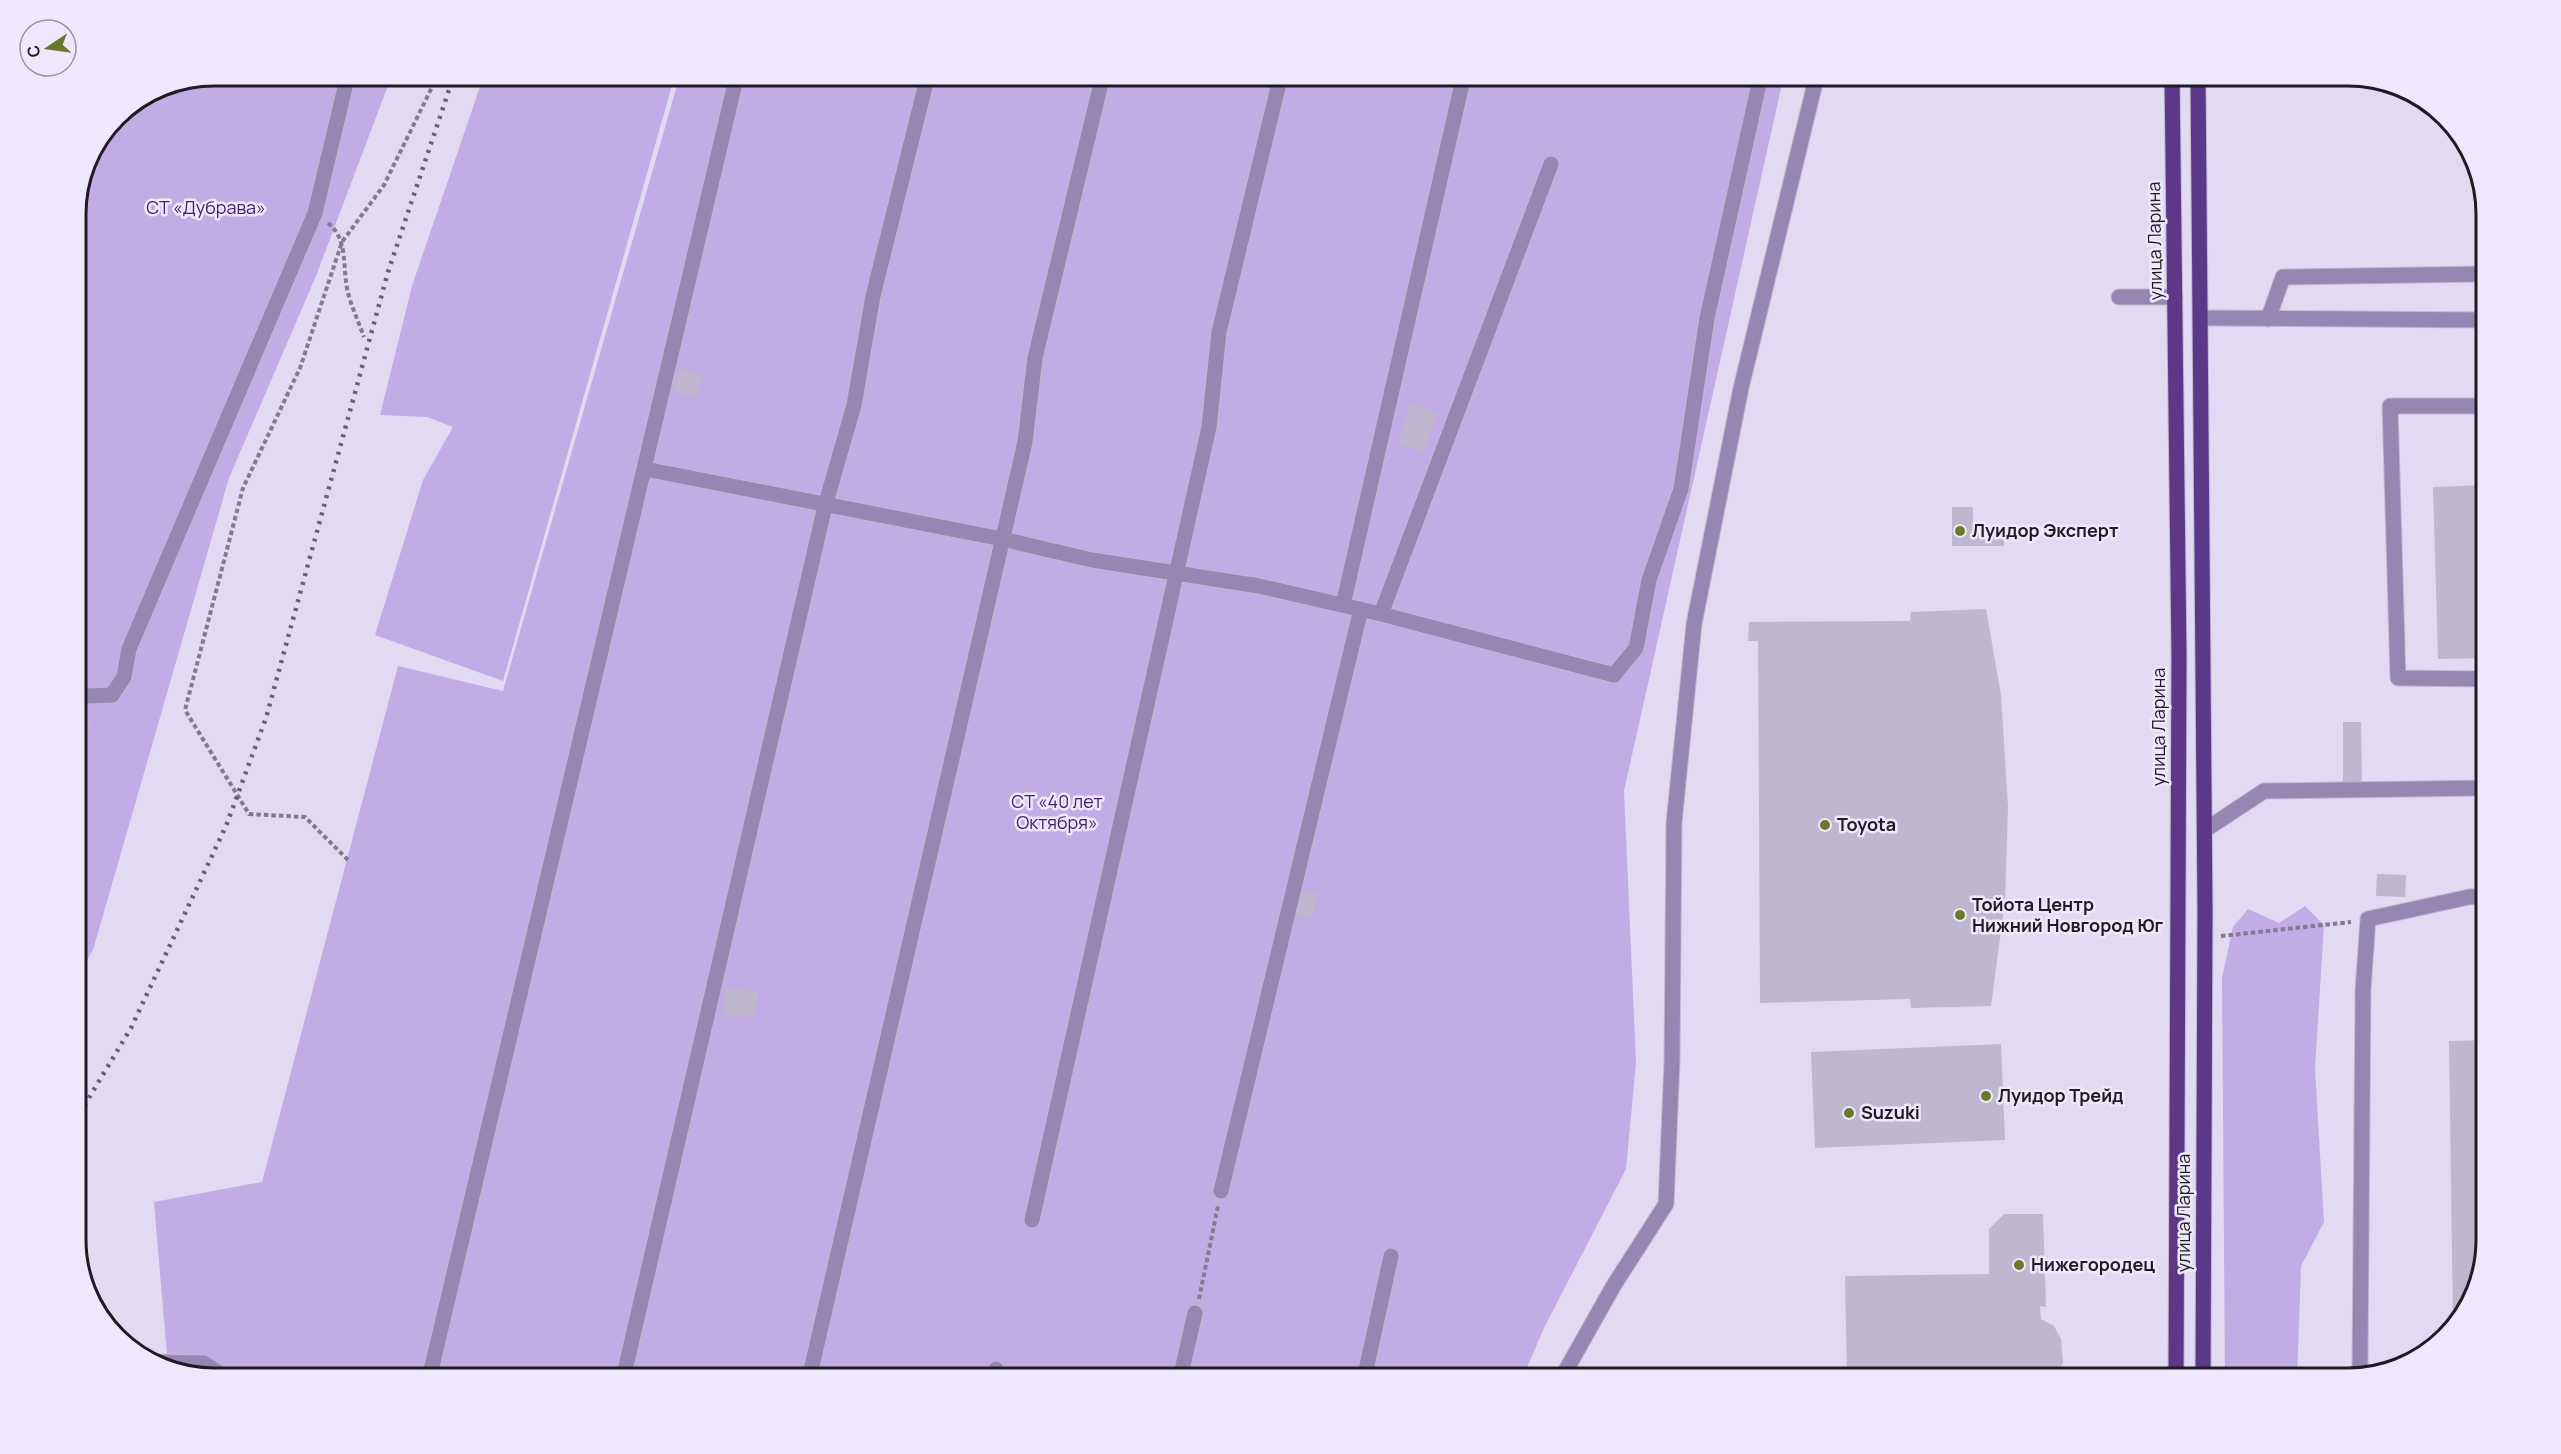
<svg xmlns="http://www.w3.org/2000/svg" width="2561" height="1454" font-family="Manrope,sans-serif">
<rect width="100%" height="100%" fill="#e2daf3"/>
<path fill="#c1ace5" d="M 214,75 L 392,75 L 316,276 L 229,478 L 93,950 L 75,979 L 75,205 L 89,153 L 116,115 L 161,85 Z
M 484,75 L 675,75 L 503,681 L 375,635 L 423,480 L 453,427 L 427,417 L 380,415 L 412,286 Z
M 680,75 L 1784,75 L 1624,791 L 1636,1063 L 1626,1169 L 1544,1328 L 1522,1379 L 214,1379 L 168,1367 L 154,1202 L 262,1182 L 398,666 L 503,691 Z
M 2305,906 L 2324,925 L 2315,1069 L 2324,1222 L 2301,1266 L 2297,1379 L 2225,1379 L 2222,978 L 2233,927 L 2248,909 L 2279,923 Z"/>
<path fill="#bfb7cf" d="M 679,369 L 703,376 L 697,398 L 673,391 Z
M 1411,403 L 1438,413 L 1424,453 L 1397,444 Z
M 2486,485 L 2486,658 L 2438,659 L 2433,487 Z
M 1952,507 L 1973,507 L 1973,532 L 2004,531 L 2004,546 L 1952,546 Z
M 1986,609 L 2001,695 L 2008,807 L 2005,900 L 1991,1006 L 1911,1008 L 1910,999 L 1760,1003 L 1758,641 L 1748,641 L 1749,622 L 1910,621 L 1911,612 Z
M 75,714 L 92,724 L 80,744 L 75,742 Z
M 2343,722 L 2361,722 L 2362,782 L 2343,782 Z
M 2377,874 L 2406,875 L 2405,897 L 2376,896 Z
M 1302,890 L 1317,893 L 1312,919 L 1296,916 Z
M 726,988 L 759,992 L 755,1018 L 722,1014 Z
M 2486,1040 L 2486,1241 L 2468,1309 L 2453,1324 L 2449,1041 Z
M 2001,1044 L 2005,1140 L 1815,1148 L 1811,1052 Z
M 2004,1214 L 2043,1214 L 2046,1307 L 2040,1306 L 2041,1319 L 2054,1326 L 2061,1339 L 2063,1363 L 2054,1379 L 1847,1379 L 1845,1276 L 1989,1274 L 1989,1229 Z"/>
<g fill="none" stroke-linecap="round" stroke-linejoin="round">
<g stroke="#bfb8ce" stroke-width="17">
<path id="minor" d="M 2119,297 L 2175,297
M 2200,318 L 2486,320
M 2268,319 L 2283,277 L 2486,274
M 2486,406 L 2390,406 L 2398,678 L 2486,679
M 645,469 L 1002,539 L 1092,560 L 1259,586 L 1381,614 L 1614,675 L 1636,648 L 1649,580 L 1681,489 L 1707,318 L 1761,75
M 1343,605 L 1464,75
M 1381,614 L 1551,164
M 75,691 L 88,696 L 112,695 L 124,677 L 129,649 L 315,213 L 348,75
M 2205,830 L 2264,791 L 2486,788
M 1221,1191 L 1361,609
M 1032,1220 L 1209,427 L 1219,332 L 1281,75
M 152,1362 L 204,1363 L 228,1379
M 2356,1377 L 2360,1366 L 2363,990 L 2368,919 L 2469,897 L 2486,896
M 429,1379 L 737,75
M 623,1379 L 825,506 L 854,405 L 873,296 L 928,75
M 809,1379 L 1025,442 L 1035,358 L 1103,75
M 994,1379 L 996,1369
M 1180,1379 L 1195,1313
M 1364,1379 L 1391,1256
M 1561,1379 L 1614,1285 L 1666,1204 L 1672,1061 L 1674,823 L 1694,624 L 1741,388 L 1817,75"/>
</g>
<g stroke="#bfb8ce" stroke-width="17">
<path id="major" d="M 2172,75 L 2179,656 L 2176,1379
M 2198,75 L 2205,910 L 2203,1379"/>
</g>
<path stroke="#817b8c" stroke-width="4" stroke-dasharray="4.5 3" stroke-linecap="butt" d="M 328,223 C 349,239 342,269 348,293 C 352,308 359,323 364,337
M 348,860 L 305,817 L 249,814 L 185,710 L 243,488 L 300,368 L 342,242 L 384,185 L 438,75
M 2221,936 L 2351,922
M 1199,1299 L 1218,1206"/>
<use href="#minor" stroke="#9686b2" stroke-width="15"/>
<use href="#major" stroke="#5b3988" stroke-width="15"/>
<path stroke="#66616f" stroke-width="4.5" stroke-dasharray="3 6" stroke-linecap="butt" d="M 75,1121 L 131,1028 L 226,826 L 266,718 L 388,272 L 454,75"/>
</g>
<g fill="#687a29" stroke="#efe8fc" stroke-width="2">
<circle cx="1960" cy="531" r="6"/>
<circle cx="1825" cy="825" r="6"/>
<circle cx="1960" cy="915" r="6"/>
<circle cx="1986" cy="1096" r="6"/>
<circle cx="1849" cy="1113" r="6"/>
<circle cx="2019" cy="1265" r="6"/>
</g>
<g text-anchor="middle" stroke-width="5" stroke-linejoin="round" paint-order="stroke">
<g font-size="18" fill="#422169" stroke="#efe8fc">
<text x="206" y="214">СТ «Дубрава»</text>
<text x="1057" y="808">СТ «40 лет<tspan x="1057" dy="21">Октября»</tspan></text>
</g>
<g font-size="18" fill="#1e1b23" stroke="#efe8fc">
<text transform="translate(2155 241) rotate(-91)" y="6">улица Ларина</text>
<text transform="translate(2159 727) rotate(-90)" y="6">улица Ларина</text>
<text transform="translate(2184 1213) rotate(-90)" y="6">улица Ларина</text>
</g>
<g font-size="18" font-weight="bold" fill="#1e1b23" stroke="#efe8fc" text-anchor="start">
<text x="1972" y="537">Луидор Эксперт</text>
<text x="1837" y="831">Toyota</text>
<text x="1972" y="911">Тойота Центр<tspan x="1972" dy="21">Нижний Новгород Юг</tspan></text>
<text x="1998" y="1102">Луидор Трейд</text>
<text x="1861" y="1119">Suzuki</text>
<text x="2031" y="1271">Нижегородец</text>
</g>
</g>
<path d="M0 0H2561V1454H0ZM214 86H2348A128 128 0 0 1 2476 214V1240A128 128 0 0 1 2348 1368H214A128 128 0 0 1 86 1240V214A128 128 0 0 1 214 86Z" fill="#efe8fc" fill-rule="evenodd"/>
<path fill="none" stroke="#1e1b23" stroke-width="3" d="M214 86H2348A128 128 0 0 1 2476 214V1240A128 128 0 0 1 2348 1368H214A128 128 0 0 1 86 1240V214A128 128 0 0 1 214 86Z"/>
<g transform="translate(48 48) rotate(257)"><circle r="28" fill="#efe8fc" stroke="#9b96a5" stroke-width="1.5"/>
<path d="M0-4.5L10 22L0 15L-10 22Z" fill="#687a29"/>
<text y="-9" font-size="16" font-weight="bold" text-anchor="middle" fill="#1e1b23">С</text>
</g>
</svg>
